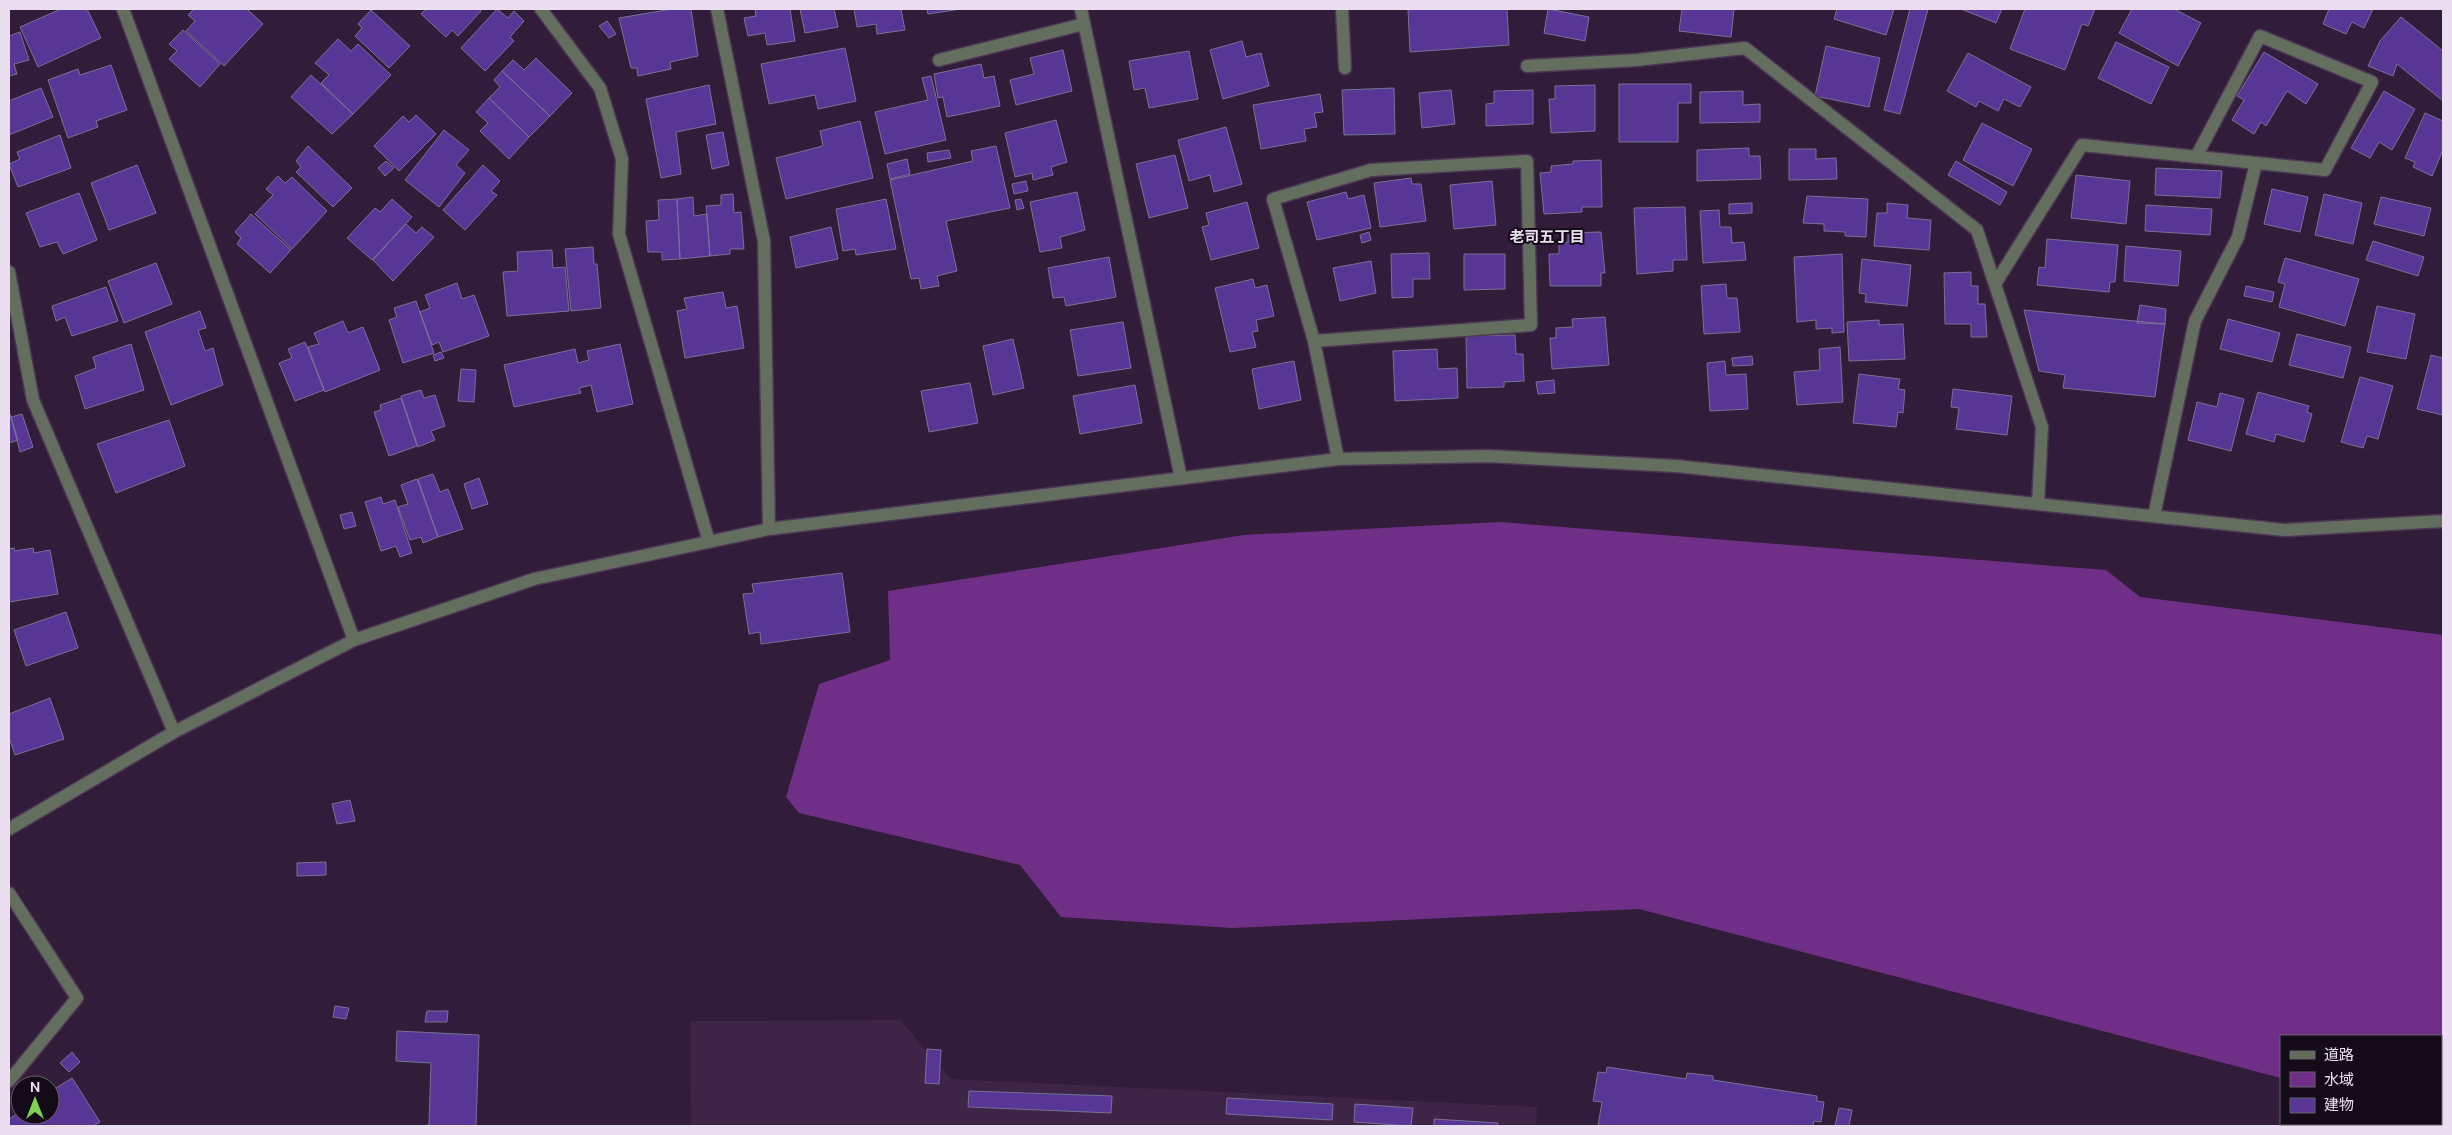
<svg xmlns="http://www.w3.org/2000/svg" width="2452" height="1135" font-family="'DM Sans','Noto Sans JP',sans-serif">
<rect width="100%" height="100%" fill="#311c3a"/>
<path fill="#3e2447" d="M 900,1020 L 951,1079 L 1537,1107 L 1536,1126 L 691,1126 L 690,1021 Z"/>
<path fill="#6f2f87" d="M 1500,522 L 2106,570 L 2140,597 L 2443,635 L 2443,1126 L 2325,1126 L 2324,1124 L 2441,1124 L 2441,1036 L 2281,1036 L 2281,1078 L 1639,909 L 1232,928 L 1061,917 L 1020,865 L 799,813 L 786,797 L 819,684 L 890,660 L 888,591 L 1244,535 Z"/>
<path fill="#573695" stroke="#7a7197" d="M 61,9 L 87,9 L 101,38 L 38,67 L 20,27 Z
M 194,9 L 247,9 L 263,24 L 224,66 L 186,31 L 195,21 L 188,15 Z
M 426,9 L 479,9 L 481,11 L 458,36 L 452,30 L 446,37 L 421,14 Z
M 497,9 L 508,18 L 514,11 L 524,21 L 510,37 L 514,41 L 485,71 L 461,48 Z
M 672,9 L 691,9 L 698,56 L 670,62 L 671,69 L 638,76 L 637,68 L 631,68 L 619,18 Z
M 755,9 L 790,9 L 795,41 L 767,45 L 765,33 L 748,36 L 744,18 L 756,16 Z
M 800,9 L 834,9 L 838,27 L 805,33 Z
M 854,9 L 901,9 L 905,30 L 877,34 L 876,24 L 857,27 Z
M 927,9 L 961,9 L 928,14 Z
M 1408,9 L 1507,9 L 1509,45 L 1410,52 Z
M 1548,9 L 1589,17 L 1585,41 L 1544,33 Z
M 1682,9 L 1734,9 L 1731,37 L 1679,31 Z
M 1837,9 L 1894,9 L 1886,35 L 1834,19 Z
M 1910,9 L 1928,9 L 1900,114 L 1884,110 Z
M 1961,9 L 2002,9 L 1996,23 Z
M 2025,9 L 2095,9 L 2088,26 L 2082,24 L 2065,70 L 2010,49 Z
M 2132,9 L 2174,9 L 2201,23 L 2178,66 L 2119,33 Z
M 2329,9 L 2373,9 L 2364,28 L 2352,22 L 2346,34 L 2323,24 Z
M 371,10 L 410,46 L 389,68 L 355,36 L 362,28 L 358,24 Z
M 2401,17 L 2443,51 L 2443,101 L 2397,64 L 2393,76 L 2368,66 L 2380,41 Z
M 607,21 L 616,34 L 609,38 L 599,26 Z
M 183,30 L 220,64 L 200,87 L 169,59 L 177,51 L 169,44 Z
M 20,32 L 29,60 L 14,64 L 17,74 L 9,76 L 9,36 Z
M 338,39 L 351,51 L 358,44 L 391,75 L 353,114 L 321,83 L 329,75 L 315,63 Z
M 1242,41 L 1246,57 L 1261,53 L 1269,86 L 1223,99 L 1210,50 Z
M 2116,42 L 2169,67 L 2151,104 L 2098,78 Z
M 1826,46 L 1880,58 L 1869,107 L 1815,96 Z
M 845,48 L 856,101 L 818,109 L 815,95 L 769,104 L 761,64 Z
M 1063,50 L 1072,91 L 1016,105 L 1010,80 L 1034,74 L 1030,58 Z
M 1189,51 L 1198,99 L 1149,108 L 1145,88 L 1134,90 L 1129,61 Z
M 2264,52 L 2318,84 L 2306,104 L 2287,91 L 2266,126 L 2261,122 L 2254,134 L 2232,120 L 2244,100 L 2237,96 Z
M 1968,53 L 2031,87 L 2020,107 L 2004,99 L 1998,111 L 1979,101 L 1976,107 L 1947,91 Z
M 536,58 L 572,93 L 550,116 L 502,71 L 513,60 L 524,70 Z
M 981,64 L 984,78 L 994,76 L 1000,106 L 947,117 L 943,97 L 938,98 L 934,74 Z
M 111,65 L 127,110 L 96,121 L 98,127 L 68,138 L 48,80 L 78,69 L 80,75 Z
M 502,71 L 550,116 L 529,137 L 489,98 L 500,87 L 494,80 Z
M 311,75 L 353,114 L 332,134 L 291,97 Z
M 931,76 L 946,140 L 885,154 L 875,112 L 928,100 L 922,78 Z
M 1619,84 L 1691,84 L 1691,103 L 1678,103 L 1678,142 L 1619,142 Z
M 709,85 L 716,124 L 676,132 L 681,174 L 661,178 L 646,99 Z
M 1595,85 L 1595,131 L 1551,133 L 1549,99 L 1555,99 L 1555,86 Z
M 41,88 L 53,117 L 9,135 L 9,101 Z
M 1394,88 L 1395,134 L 1344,135 L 1342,90 Z
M 1451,90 L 1455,124 L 1422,128 L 1419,93 Z
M 1533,90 L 1533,124 L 1486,126 L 1486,104 L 1494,103 L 1494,91 Z
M 1743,91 L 1743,105 L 1760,104 L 1760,122 L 1700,123 L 1700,92 Z
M 2384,91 L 2415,109 L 2392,150 L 2379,142 L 2370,158 L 2351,148 Z
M 1320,94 L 1323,112 L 1314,113 L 1317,127 L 1304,129 L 1306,141 L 1261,149 L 1253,105 Z
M 489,98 L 529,137 L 509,159 L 480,131 L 488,123 L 476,112 Z
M 2425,113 L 2443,121 L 2443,150 L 2432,176 L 2413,167 L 2415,162 L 2405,158 Z
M 416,115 L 436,134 L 399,171 L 374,146 L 403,116 L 409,122 Z
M 1056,120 L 1067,162 L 1051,167 L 1053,175 L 1033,180 L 1032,173 L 1015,177 L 1005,133 Z
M 860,121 L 873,178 L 786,199 L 776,158 L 823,146 L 820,131 Z
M 1982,123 L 2032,149 L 2013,186 L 1963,160 Z
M 1226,127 L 1242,184 L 1214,192 L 1210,175 L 1189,181 L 1178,140 Z
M 444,130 L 469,150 L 456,165 L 465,173 L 439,207 L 405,180 Z
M 723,132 L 729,165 L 712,169 L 706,135 Z
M 60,135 L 71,168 L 18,187 L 9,164 L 20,159 L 17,152 Z
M 308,146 L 352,188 L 333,207 L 296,172 L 301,167 L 296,161 Z
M 996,146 L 1010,208 L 946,221 L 957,271 L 937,276 L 939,286 L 921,289 L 919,278 L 911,279 L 890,180 L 973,161 L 971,151 Z
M 1749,148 L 1749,156 L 1760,156 L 1761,179 L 1697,181 L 1697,150 Z
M 1789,149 L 1816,149 L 1816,159 L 1836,158 L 1837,179 L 1789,180 Z
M 949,150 L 951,158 L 928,162 L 927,153 Z
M 1175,155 L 1188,208 L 1149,218 L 1136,164 Z
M 907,159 L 910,174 L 890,179 L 887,164 Z
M 1601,160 L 1602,207 L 1582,207 L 1582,212 L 1544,214 L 1540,173 L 1551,172 L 1551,166 L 1573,164 L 1573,161 Z
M 386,161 L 394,168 L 385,176 L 378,168 Z
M 1956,161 L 2007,192 L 2000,205 L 1948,175 Z
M 137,165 L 156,213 L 109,230 L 91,183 Z
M 483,165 L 500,181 L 491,191 L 497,195 L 465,230 L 443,210 Z
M 2156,168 L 2222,171 L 2220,198 L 2155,195 Z
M 2076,175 L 2130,181 L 2126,224 L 2071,218 Z
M 278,176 L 285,183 L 292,177 L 327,211 L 292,249 L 255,214 L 273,195 L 266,189 Z
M 1411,178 L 1412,184 L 1421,184 L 1426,221 L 1380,227 L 1374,183 Z
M 1026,181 L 1028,191 L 1014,194 L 1012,184 Z
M 1492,181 L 1496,225 L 1454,229 L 1450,185 Z
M 2272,189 L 2308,197 L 2300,232 L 2264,224 Z
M 1077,192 L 1085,230 L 1060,237 L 1062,248 L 1040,252 L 1030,202 Z
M 1346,192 L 1348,199 L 1364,195 L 1371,228 L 1317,240 L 1307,202 Z
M 79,193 L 97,240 L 63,254 L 57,242 L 40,247 L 26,213 Z
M 733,194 L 734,213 L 741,212 L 744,249 L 730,249 L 730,254 L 710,256 L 706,206 L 721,205 L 721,195 Z
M 2324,194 L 2362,203 L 2353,244 L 2315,235 Z
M 1807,196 L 1868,199 L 1866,237 L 1845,236 L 1845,232 L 1824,231 L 1824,224 L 1803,223 Z
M 693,197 L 694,216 L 707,214 L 710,256 L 680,259 L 677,199 Z
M 2381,197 L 2431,208 L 2424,236 L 2374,224 Z
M 392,199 L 412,217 L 372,260 L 347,238 L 375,208 L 380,212 Z
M 677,199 L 680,259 L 662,260 L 662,252 L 648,252 L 646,221 L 659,220 L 658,200 Z
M 886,199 L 896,249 L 856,255 L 855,249 L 843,251 L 836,209 Z
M 1021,199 L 1024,208 L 1017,210 L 1015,200 Z
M 1247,202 L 1259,248 L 1211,260 L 1202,227 L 1209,225 L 1206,213 Z
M 1752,203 L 1752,213 L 1729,214 L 1729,204 Z
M 1887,203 L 1908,205 L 1907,218 L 1931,220 L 1929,250 L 1874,246 L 1877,213 L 1887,213 Z
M 2146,205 L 2212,209 L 2210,235 L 2145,231 Z
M 1685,207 L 1687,260 L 1673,260 L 1673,271 L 1637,274 L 1634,208 Z
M 1719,210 L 1720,227 L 1731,227 L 1732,243 L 1744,242 L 1746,260 L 1703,263 L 1700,211 Z
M 251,214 L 291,250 L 270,273 L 237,244 L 241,238 L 235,232 Z
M 406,224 L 416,233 L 422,227 L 434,237 L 393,281 L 373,260 Z
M 831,227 L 838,259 L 796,268 L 790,237 Z
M 1369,232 L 1371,240 L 1362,243 L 1360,235 Z
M 1601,232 L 1605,273 L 1601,273 L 1601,286 L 1550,286 L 1549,254 L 1559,254 L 1559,243 L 1568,242 L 1568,233 Z
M 2047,239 L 2118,245 L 2115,282 L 2110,282 L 2109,292 L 2037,285 L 2039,267 L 2045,268 Z
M 2373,241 L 2424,257 L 2418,276 L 2366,260 Z
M 2126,246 L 2181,251 L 2178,286 L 2124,281 Z
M 593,247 L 594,264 L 597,264 L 601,308 L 571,311 L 565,249 Z
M 552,250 L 553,268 L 565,267 L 569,311 L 507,316 L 503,272 L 518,271 L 517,252 Z
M 1429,253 L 1430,279 L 1413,279 L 1413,297 L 1392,298 L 1391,254 Z
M 1464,254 L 1505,254 L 1505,289 L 1464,290 Z
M 1842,254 L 1844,332 L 1832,333 L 1832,328 L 1816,329 L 1816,320 L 1797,322 L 1794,257 Z
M 1109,257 L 1116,297 L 1066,306 L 1064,297 L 1053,298 L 1048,268 Z
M 2285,258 L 2359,279 L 2345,326 L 2279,307 L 2285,284 L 2278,282 Z
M 1862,259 L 1911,265 L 1907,306 L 1865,302 L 1866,294 L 1859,293 Z
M 1371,261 L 1376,293 L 1340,301 L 1333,268 Z
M 156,263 L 172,304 L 124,323 L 108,281 Z
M 1971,272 L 1971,286 L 1978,286 L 1978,304 L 1985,304 L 1987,337 L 1971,337 L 1971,324 L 1945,324 L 1944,273 Z
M 1253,279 L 1255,288 L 1267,285 L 1274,316 L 1256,320 L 1258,331 L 1252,332 L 1256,347 L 1230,352 L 1215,288 Z
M 457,283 L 462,299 L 474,295 L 489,336 L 443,352 L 439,342 L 432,345 L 420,312 L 430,308 L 425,295 Z
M 1726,284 L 1727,298 L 1737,298 L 1740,332 L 1704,334 L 1701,286 Z
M 2246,286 L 2274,292 L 2272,302 L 2244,296 Z
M 106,287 L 118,321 L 72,336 L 65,317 L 56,321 L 52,306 Z
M 723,292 L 726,308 L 737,306 L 744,348 L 685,358 L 677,311 L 687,309 L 684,298 Z
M 416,301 L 434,353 L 403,363 L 389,320 L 397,317 L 394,308 Z
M 2140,305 L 2166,309 L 2165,324 L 2137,323 Z
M 2377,306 L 2415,314 L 2406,359 L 2367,352 Z
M 2024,310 L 2165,324 L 2155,397 L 2063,388 L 2065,375 L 2039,371 Z
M 200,311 L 206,328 L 198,330 L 205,351 L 213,348 L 223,385 L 171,405 L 145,332 Z
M 1605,317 L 1609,365 L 1552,369 L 1550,338 L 1556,338 L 1556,328 L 1573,327 L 1572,319 Z
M 2228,319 L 2280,333 L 2272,362 L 2220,349 Z
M 1879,320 L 1879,325 L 1903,324 L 1905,359 L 1849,361 L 1847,322 Z
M 343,321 L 348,333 L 363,327 L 380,370 L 325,392 L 308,347 L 319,344 L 314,333 Z
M 1123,322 L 1131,368 L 1078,376 L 1070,330 Z
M 2297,334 L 2351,347 L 2343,378 L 2289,365 Z
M 1515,335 L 1516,354 L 1523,354 L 1524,381 L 1504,382 L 1504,387 L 1467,388 L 1466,336 Z
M 1013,339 L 1024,388 L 993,395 L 983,346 Z
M 305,342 L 324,390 L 295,401 L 279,363 L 292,358 L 288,349 Z
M 131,344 L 144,390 L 85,409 L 75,376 L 96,368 L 93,357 Z
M 620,344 L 633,404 L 597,412 L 591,385 L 579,388 L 581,393 L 514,407 L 504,365 L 575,349 L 578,363 L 589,360 L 587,351 Z
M 1840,347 L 1843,402 L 1797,405 L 1794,372 L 1820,370 L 1819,349 Z
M 1437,349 L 1438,369 L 1457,368 L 1458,398 L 1395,401 L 1393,351 Z
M 441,352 L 444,358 L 435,361 L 433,355 Z
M 2431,355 L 2443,358 L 2443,415 L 2417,409 Z
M 1752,356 L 1753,365 L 1733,366 L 1732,358 Z
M 1294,361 L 1301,400 L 1259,409 L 1252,369 Z
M 1725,361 L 1726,375 L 1746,374 L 1748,409 L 1710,411 L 1707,363 Z
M 461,369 L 476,370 L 474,402 L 458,401 Z
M 1859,374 L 1900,379 L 1898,389 L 1905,390 L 1903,413 L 1898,412 L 1896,427 L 1853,423 Z
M 2360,377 L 2393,386 L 2378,439 L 2367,436 L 2363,448 L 2341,442 Z
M 1554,380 L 1555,393 L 1538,394 L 1536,382 Z
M 970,383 L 978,423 L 929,432 L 921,391 Z
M 1135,385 L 1142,423 L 1080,434 L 1073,396 Z
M 1953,389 L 2012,396 L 2007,435 L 1956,429 L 1959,408 L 1951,407 Z
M 421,390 L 424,398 L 435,395 L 445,426 L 431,431 L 435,440 L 418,447 L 401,396 Z
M 2258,392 L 2309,406 L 2307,412 L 2312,414 L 2304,442 L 2276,434 L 2274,442 L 2246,434 Z
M 2220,393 L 2244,399 L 2231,451 L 2188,440 L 2197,402 L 2217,407 Z
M 401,398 L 417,446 L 389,456 L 374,412 L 381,410 L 380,405 Z
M 9,411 L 18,440 L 9,443 Z
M 22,414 L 33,447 L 20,452 L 11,417 Z
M 169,420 L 185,466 L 116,493 L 97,444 Z
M 433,474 L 440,492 L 448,489 L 463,529 L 438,537 L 418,479 Z
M 479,478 L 488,504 L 472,509 L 464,484 Z
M 417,479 L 438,537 L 423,543 L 421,537 L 410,540 L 398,507 L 408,504 L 401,485 Z
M 381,497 L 383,504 L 395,500 L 412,553 L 400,557 L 396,546 L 381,551 L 365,502 Z
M 352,512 L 356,526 L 344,529 L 340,515 Z
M 14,548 L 15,551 L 33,548 L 34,553 L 50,550 L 58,594 L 9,602 L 9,549 Z
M 842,573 L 850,632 L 761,644 L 760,632 L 749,634 L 743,594 L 754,593 L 752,584 Z
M 66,612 L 78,648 L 26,666 L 14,630 Z
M 50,698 L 64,739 L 15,755 L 9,737 L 9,714 Z
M 350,800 L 355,821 L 337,824 L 332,804 Z
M 326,862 L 326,875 L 297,876 L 297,863 Z
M 335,1006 L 349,1008 L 346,1019 L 333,1017 Z
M 427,1011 L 448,1011 L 447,1022 L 425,1022 Z
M 397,1031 L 479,1035 L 476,1126 L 420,1126 L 429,1125 L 431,1063 L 396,1061 Z
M 927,1049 L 941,1050 L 939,1084 L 925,1083 Z
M 72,1052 L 80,1062 L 69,1072 L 60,1063 Z
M 1607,1067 L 1686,1079 L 1687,1073 L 1713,1076 L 1713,1080 L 1817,1096 L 1817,1101 L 1824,1102 L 1821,1122 L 1814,1121 L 1813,1126 L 1598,1126 L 1602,1102 L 1593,1101 L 1598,1072 L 1606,1073 Z
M 72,1078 L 100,1122 L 93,1126 L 9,1126 L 9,1119 L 20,1112 L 20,1115 L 50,1115 L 50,1092 Z
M 969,1091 L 1112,1096 L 1111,1113 L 968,1107 Z
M 1227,1098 L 1333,1104 L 1332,1120 L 1226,1114 Z
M 1355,1104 L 1413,1108 L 1411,1126 L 1354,1122 Z
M 1839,1108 L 1852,1110 L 1849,1126 L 1835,1126 Z
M 1434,1119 L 1498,1123 L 1498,1126 L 1434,1126 Z"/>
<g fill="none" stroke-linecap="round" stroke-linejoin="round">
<g stroke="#4b3754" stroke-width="15">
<path id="minor" d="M 123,9 L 354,640
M 541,9 L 600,88 L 622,159 L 619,234 L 709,542
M 717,9 L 764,241 L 769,529
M 1081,9 L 1181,478
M 1342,9 L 1345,68
M 939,60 L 1084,24
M 1527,66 L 1637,60 L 1745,48 L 1977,230 L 2042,427 L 2038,504
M 9,272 L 33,400 L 174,732
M 1995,284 L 2082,145 C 2163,154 2244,162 2325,170 L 2372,82 L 2260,36 L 2196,157
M 1314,341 L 1531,325 L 1527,161 L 1371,170 L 1273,199 L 1314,341 L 1338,459
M 2154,516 L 2195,321 L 2238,237 L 2256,163
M 9,829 L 174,732 L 354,640 L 534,579 L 769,529 L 1338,459 L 1488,456 L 1676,466 L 2284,530 L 2443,521
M 9,893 L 77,998 L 9,1081"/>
</g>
<use href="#minor" stroke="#636e5f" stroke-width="12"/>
</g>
<g text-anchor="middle" stroke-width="4" stroke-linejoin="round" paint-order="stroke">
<g font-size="15" font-weight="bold" fill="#ebdef1" stroke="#140b18">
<text x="1547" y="242">老司五丁目</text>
</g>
</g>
<rect width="2452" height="1135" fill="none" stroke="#ebdef1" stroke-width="20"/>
<rect x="2280" y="1035" width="162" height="90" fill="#140b18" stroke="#6a5f6f"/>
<rect x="2290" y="1051" width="25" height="8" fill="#636e5f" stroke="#6a5f6f"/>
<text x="2324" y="1060" font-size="15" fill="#ebdef1">道路</text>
<rect x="2290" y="1072" width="25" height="15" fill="#6f2f87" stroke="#6a5f6f"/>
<text x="2324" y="1085" font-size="15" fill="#ebdef1">水域</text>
<rect x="2290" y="1098" width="25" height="15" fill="#573695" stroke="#6a5f6f"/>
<text x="2324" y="1110" font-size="15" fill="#ebdef1">建物</text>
<g transform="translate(35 1100)"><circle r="24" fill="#140b18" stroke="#6a5f6f"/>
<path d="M0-4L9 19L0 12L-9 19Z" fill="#80d051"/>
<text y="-8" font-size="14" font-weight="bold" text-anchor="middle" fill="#ebdef1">N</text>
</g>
</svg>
